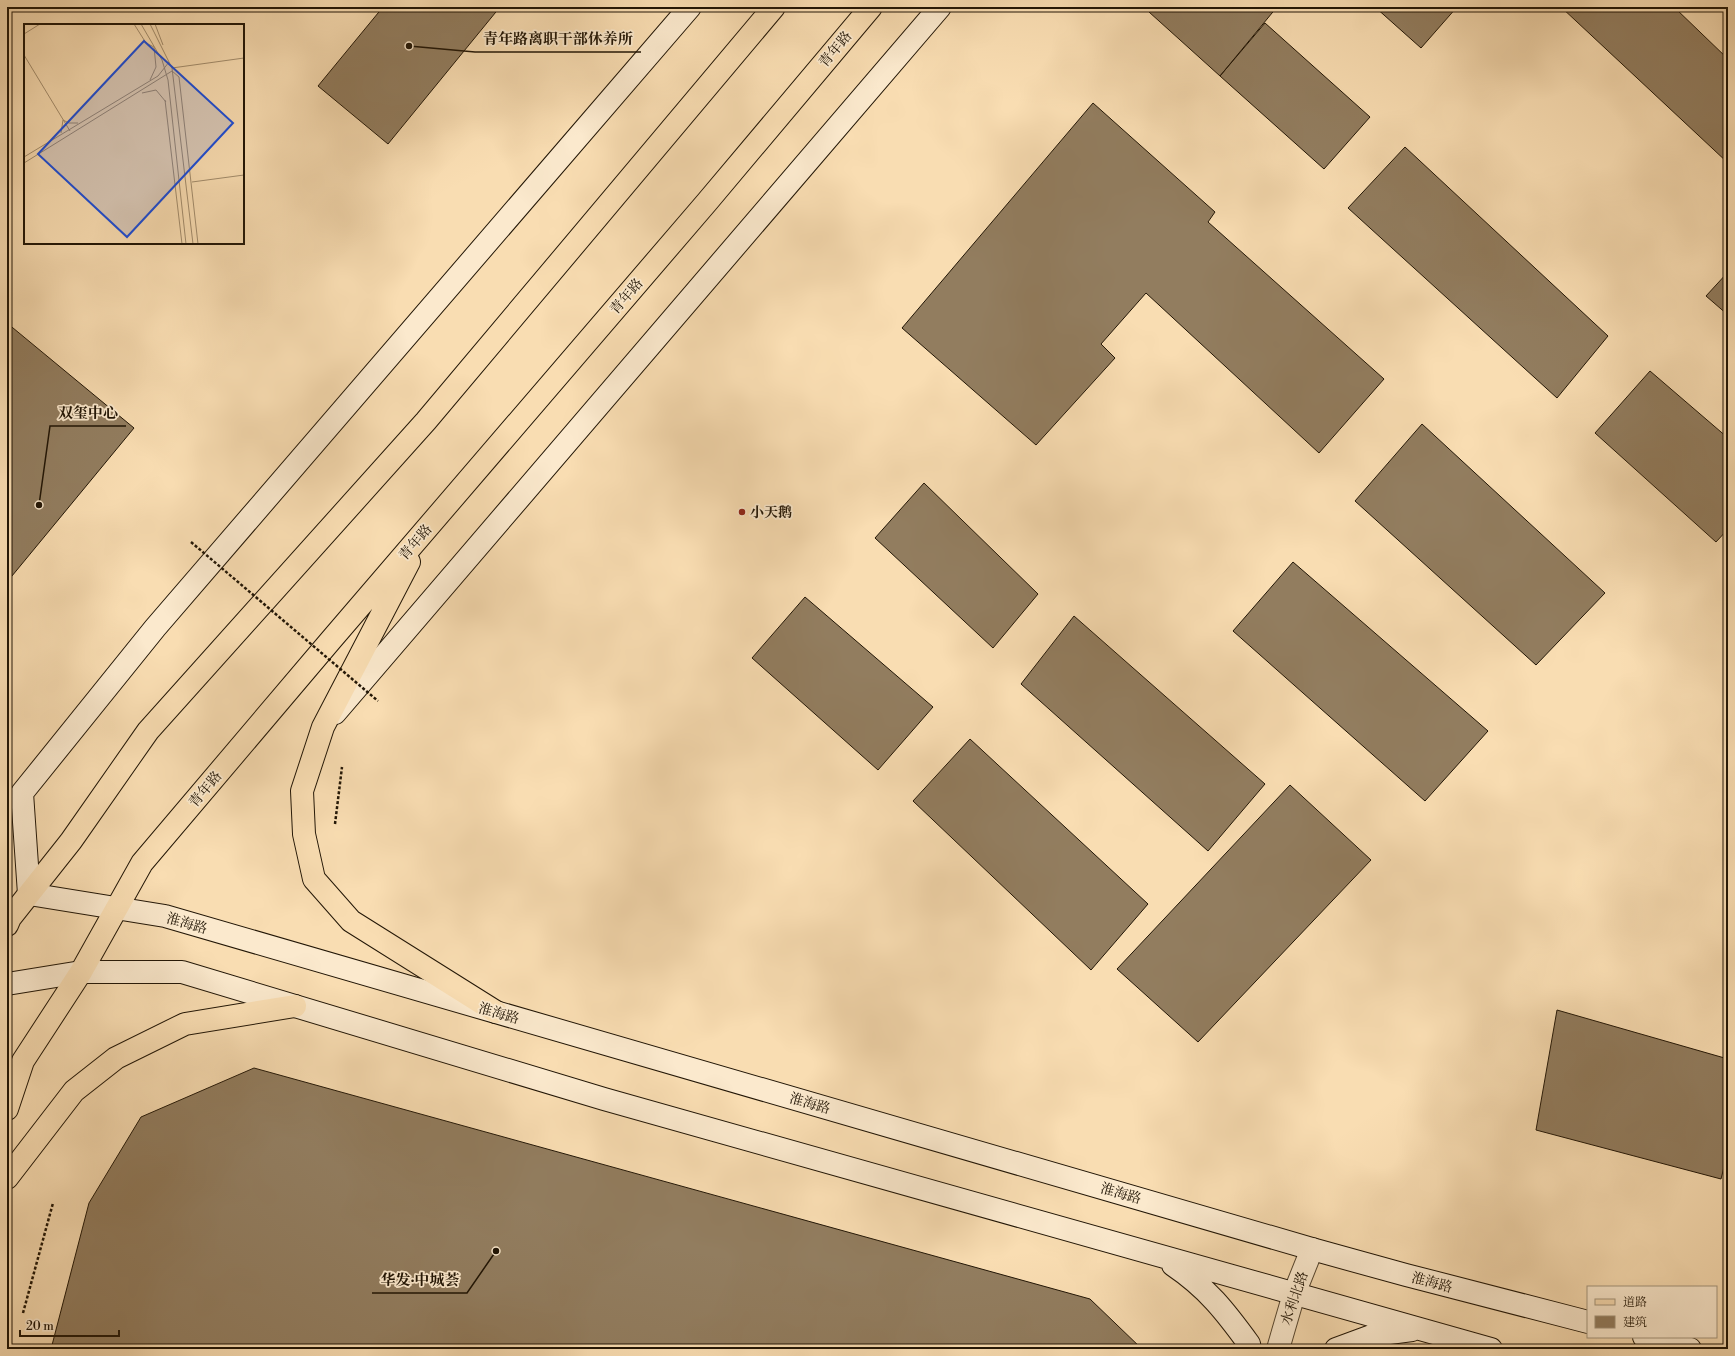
<svg xmlns="http://www.w3.org/2000/svg" width="1735" height="1356" font-family="'Libre Bodoni','Noto Serif SC',serif">
<rect width="100%" height="100%" fill="#f9ddb2"/>
<filter id="stains"><feTurbulence type="fractalNoise" baseFrequency=".005" numOctaves="4"/><feColorMatrix values="0 0 0 0 .2 0 0 0 0 .09 0 0 0 0 .02 0 0 0 .5 -.17"/></filter>
<radialGradient id="worn" r=".72"><stop offset=".6" stop-color="#630" stop-opacity="0"/><stop offset="1" stop-color="#630" stop-opacity=".3"/></radialGradient>
<path fill="#927d5f" stroke="#221606" d="M 383,7 L 500,7 L 388,144 L 318,86 Z
M 1154,7 L 1277,7 L 1220,76 L 1149,12 Z
M 1375,7 L 1457,7 L 1421,48 Z
M 1561,7 L 1674,7 L 1728,59 L 1728,163 Z
M 1265,23 L 1370,117 L 1324,169 L 1220,76 Z
M 1093,103 L 1215,212 L 1208,222 L 1384,379 L 1319,453 L 1146,293 L 1101,344 L 1115,358 L 1036,445 L 902,328 Z
M 1405,147 L 1608,336 L 1557,398 L 1348,208 Z
M 1728,272 L 1728,315 L 1706,296 Z
M 7,323 L 134,428 L 7,582 Z
M 1650,371 L 1728,438 L 1728,529 L 1716,542 L 1595,433 Z
M 1422,424 L 1605,593 L 1536,665 L 1355,501 Z
M 924,483 L 1038,594 L 993,648 L 875,538 Z
M 1293,562 L 1488,731 L 1425,801 L 1233,631 Z
M 805,597 L 933,707 L 878,770 L 752,658 Z
M 1074,616 L 1265,784 L 1208,851 L 1021,684 Z
M 970,739 L 1148,904 L 1091,970 L 913,801 Z
M 1290,785 L 1371,860 L 1198,1042 L 1117,969 Z
M 1557,1010 L 1728,1059 L 1728,1151 L 1721,1179 L 1536,1130 Z
M 254,1068 L 1090,1299 L 1142,1349 L 51,1349 L 89,1203 L 141,1117 Z"/>
<g fill="none" stroke-linecap="round" stroke-linejoin="round">
<g stroke="#584831" stroke-width="24">
<path id="tertiary" d="M 1278,1349 L 1294,1294 L 1312,1249"/>
</g>
<g stroke="#221606" stroke-width="24">
<path id="secondary" d="M 690,7 L 155,628 L 22,793 L 29,894 L 165,916 L 1312,1249 L 1406,1275 L 1588,1322
M 335,713 L 940,7
M 7,984 L 81,972 L 182,972 L 604,1099 L 1491,1349
M 1173,1265 C 1207,1288 1225,1311 1249,1344 L 1250,1349
M 1644,1337 L 1690,1349
M 1336,1349 L 1374,1335 L 1412,1330"/>
</g>
<g stroke="#221606" stroke-width="24">
<path id="primary" d="M 409,562 L 323,727 L 302,791 L 304,834 L 314,879 L 351,921 L 496,1012
M 7,925 L 10,918 L 71,841 L 148,731 L 426,421 L 774,7
M 7,1109 L 23,1061 L 81,972 L 142,863 L 331,640 L 707,202 L 871,7
M 7,1178 L 74,1091 L 116,1058 L 185,1024 L 295,1006"/>
</g>
<path stroke="#221606" stroke-width="2.5" stroke-dasharray="3 2" stroke-linecap="butt" d="M 335,824 L 342,767
M 23,1313 L 53,1203"/>
<use href="#tertiary" stroke="#fbe9cd" stroke-width="22"/>
<use href="#secondary" stroke="#fbe9cd" stroke-width="22"/>
<use href="#primary" stroke="#f9ddb2" stroke-width="22"/>
<path stroke="#221606" stroke-width="2.5" stroke-dasharray="3 2" stroke-linecap="butt" d="M 191,542 L 378,701"/>
</g>
<circle fill="#8f2418" stroke="#fbe9cd" stroke-width="1.5" cx="742" cy="512" r="4"/>
<g text-anchor="middle" stroke-width="3.5" stroke-linejoin="round" paint-order="stroke">
<g font-size="14" fill="#221606" stroke="#fbe9cd">
<text transform="translate(835 49) rotate(-50)" y="5">青年路</text>
<text transform="translate(626 296) rotate(-49)" y="5">青年路</text>
<text transform="translate(415 542) rotate(-49)" y="5">青年路</text>
<text transform="translate(205 789) rotate(-50)" y="5">青年路</text>
<text transform="translate(187 923) rotate(16)" y="5">淮海路</text>
<text transform="translate(499 1013) rotate(16)" y="5">淮海路</text>
<text transform="translate(810 1103) rotate(16)" y="5">淮海路</text>
<text transform="translate(1121 1193) rotate(16)" y="5">淮海路</text>
<text transform="translate(1432 1282) rotate(15)" y="5">淮海路</text>
<text transform="translate(1294 1298) rotate(-71)" y="5">水利北路</text>
</g>
<g font-size="14" font-weight="bold" fill="#221606" stroke="#fbe9cd" text-anchor="start">
<text x="750" y="517">小天鹅</text>
</g>
</g>
<g transform="translate(24 24)">
<rect width="220" height="220" fill="#f9ddb2"/>
<path fill="none" stroke="#a38d6d" stroke-width="1" d="M 110,0 L 122,19 L 130,23 L 132,43 L 126,56M 117,0 L 138,36 L 144,56 L 162,220M 126,0 L 148,44 L 169,220M 131,0 L 139,21M 0,10 L 16,0M 0,31 L 46,107M 148,44 L 220,34M 118,69 L 132,66 L 142,78M 141,76 L 158,220M 37,109 L 39,96 L 45,99 L 54,99M 0,133 L 134,52 L 145,38M 0,139 L 148,47 L 155,53 L 174,220M 168,158 L 220,151"/>
<path fill="#1d4ed8" fill-opacity="0.15" stroke="#1d4ed8" stroke-width="2" d="M 120,17 L 209,99 L 103,213 L 14,130 Z"/>
<rect width="220" height="220" fill="none" stroke="#221606" stroke-width="2"/>
</g>
<path fill="none" stroke="#221606" stroke-width="1.5" d="M409 46L475 52H641M39 505L50 426H126M496 1251L467 1293H372"/>
<g fill="#221606" stroke="#fbe9cd" stroke-width="1.5">
<circle cx="409" cy="46" r="4"/>
<circle cx="39" cy="505" r="4"/>
<circle cx="496" cy="1251" r="4"/>
</g>
<g font-size="15" text-anchor="middle" font-weight="bold" fill="#221606" stroke="#fbe9cd" stroke-width="3.5" stroke-linejoin="round" paint-order="stroke">
<text x="558" y="44">青年路离职干部休养所</text>
<text x="88" y="418">双玺中心</text>
<text x="420" y="1285">华发·中城荟</text>
</g>
<rect width="1735" height="1356" fill="none" stroke="#f9ddb2" stroke-width="24"/>
<rect x="8" y="8" width="1719" height="1340" fill="none" stroke="#221606" stroke-width="2"/>
<rect x="12" y="12" width="1711" height="1332" fill="none" stroke="#221606"/>
<rect x="1587" y="1286" width="130" height="52" fill="#fbe9cd" stroke="#a4957d"/>
<rect x="1595" y="1299" width="20" height="6" fill="#f9ddb2" stroke="#a4957d"/>
<text x="1623" y="1306" font-size="12" fill="#221606">道路</text>
<rect x="1595" y="1316" width="20" height="12" fill="#927d5f" stroke="#a4957d"/>
<text x="1623" y="1326" font-size="12" fill="#221606">建筑</text>
<path d="M20 1330v6h99v-6" fill="none" stroke="#221606" stroke-width="2"/>
<text x="26" y="1330" font-size="12" fill="#221606" stroke="#fbe9cd" stroke-width="3" paint-order="stroke">20 m</text>
<rect width="100%" height="100%" filter="url(#stains)"/>
<rect width="100%" height="100%" fill="url(#worn)"/>
</svg>
